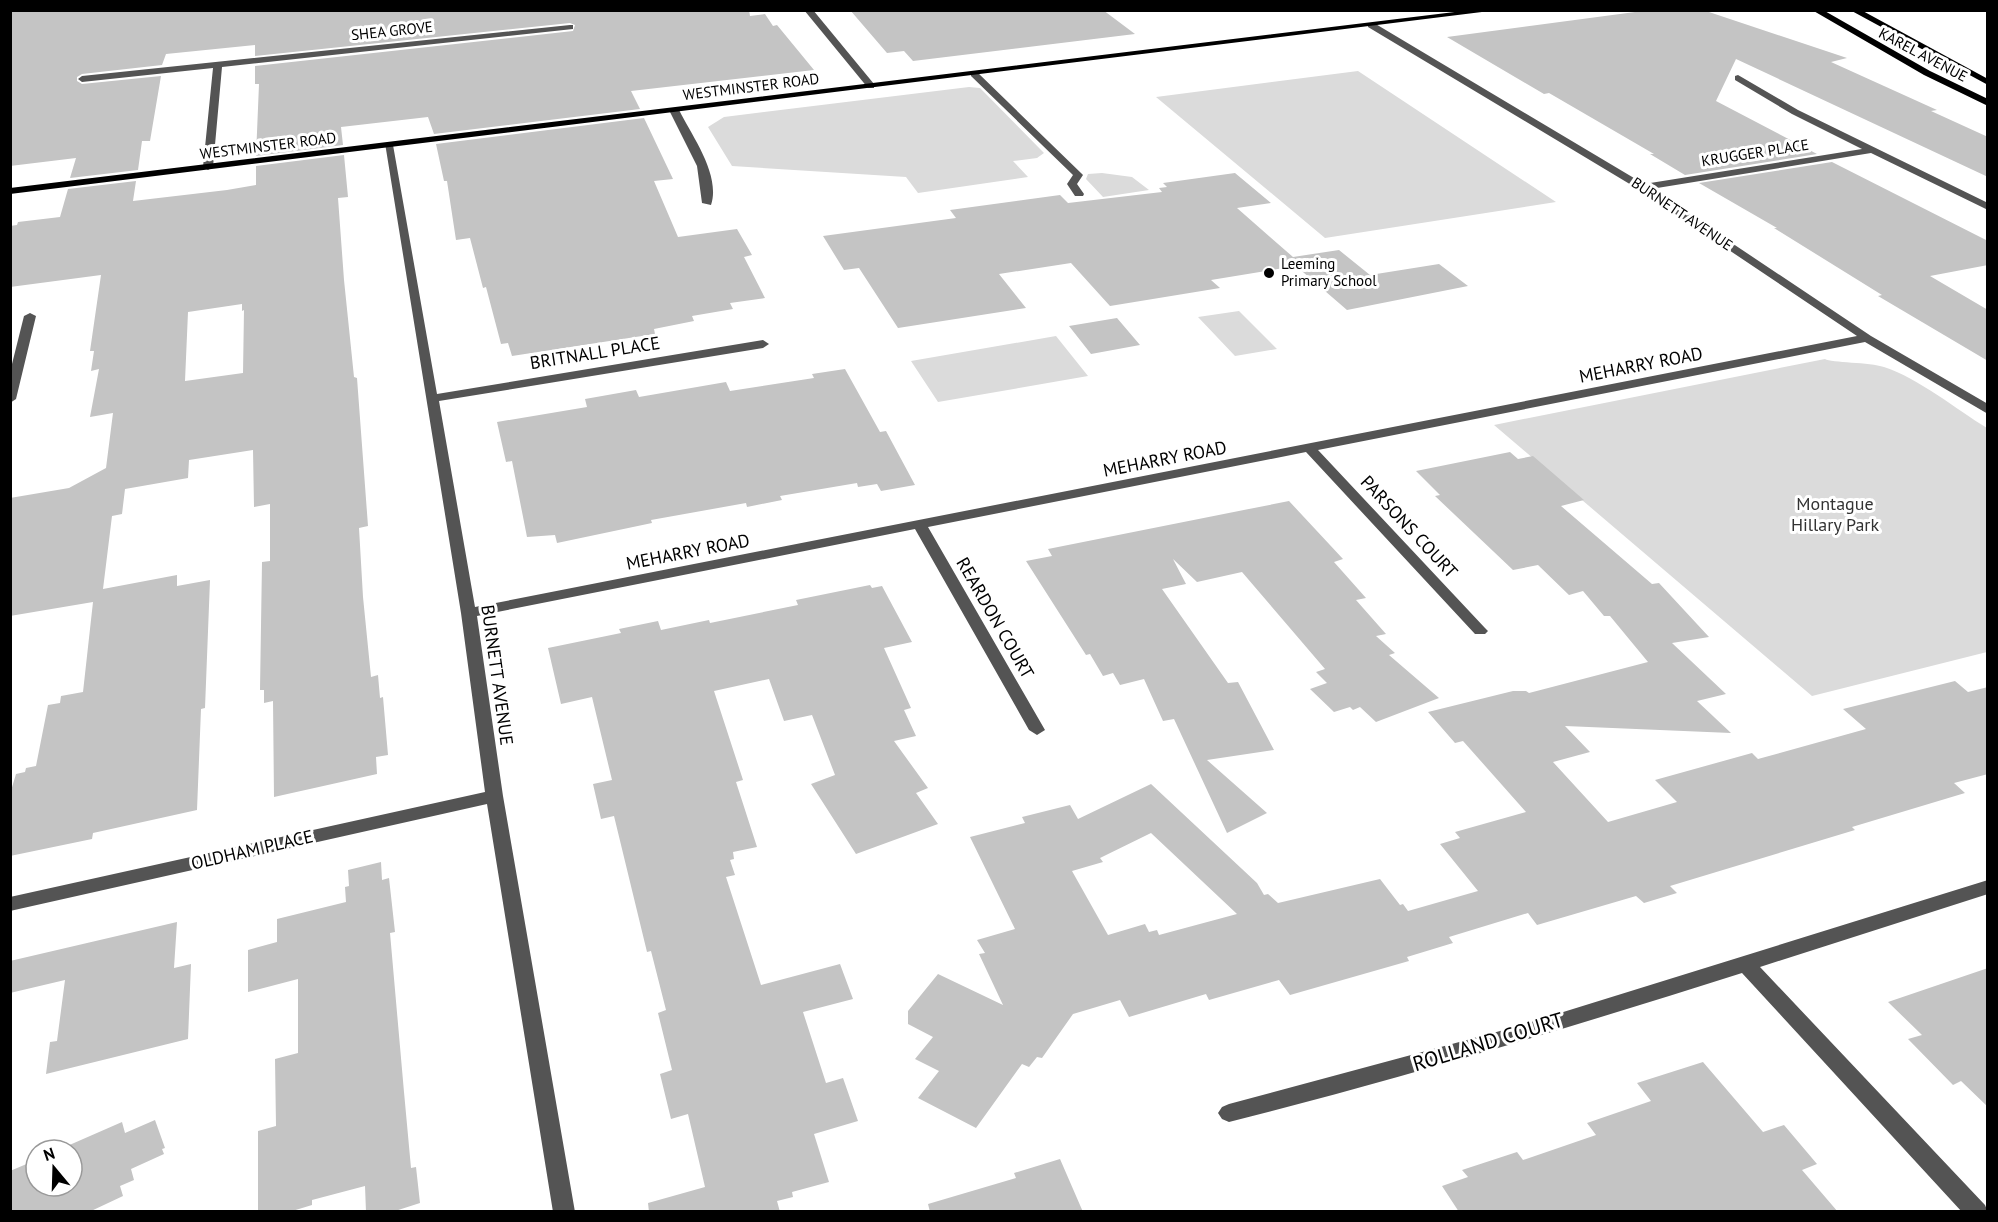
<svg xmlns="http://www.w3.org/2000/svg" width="1998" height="1222" font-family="'PT Sans',sans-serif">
<rect width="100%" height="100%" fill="#fff"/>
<path fill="#dbdbdb" d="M 1358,71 L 1556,202 L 1325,238 L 1156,97 Z
M 969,87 L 980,88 L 1044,153 L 1037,158 L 1013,161 L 1028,177 L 918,193 L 906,177 L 732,166 L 708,127 L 724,117 Z
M 1102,173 L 1132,177 L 1149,190 L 1103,197 L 1086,179 L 1088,174 Z
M 1239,311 L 1277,349 L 1235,356 L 1198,317 Z
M 1056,336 L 1088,376 L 938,402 L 911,361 Z
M 1825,359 C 1831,363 1870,362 1884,367 C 1918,378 1956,409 1987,428 L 1987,652 L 1812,696 L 1494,425 Z"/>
<path fill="#c4c4c4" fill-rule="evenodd" d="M 10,10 L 749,10 L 750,16 L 765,14 L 773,26 L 777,25 L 814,70 L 631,91 L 640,109 L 434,134 L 428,117 L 341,127 L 343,145 L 256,156 L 259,84 L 255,84 L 255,66 L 573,31 L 575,25 L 570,23 L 255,56 L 255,45 L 166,54 L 162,65 L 82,74 L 77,77 L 77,81 L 82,84 L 161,76 L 150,141 L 142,141 L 138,170 L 70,178 L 76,158 L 10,166 Z
M 850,10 L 1103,10 L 1135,34 L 913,61 L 904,51 L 887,53 Z
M 1650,10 L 1703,10 L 1847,58 L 1831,62 L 1937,110 L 1931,111 L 1988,137 L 1988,177 L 1736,59 L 1716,101 L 1817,154 L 1685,175 L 1650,154 L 1654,154 L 1549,93 L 1544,94 L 1447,37 Z
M 644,118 L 673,179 L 654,181 L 678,237 L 737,229 L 752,255 L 744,257 L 765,298 L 730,303 L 733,309 L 692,316 L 694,321 L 654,329 L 655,334 L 512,356 L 508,343 L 501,344 L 486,287 L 483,288 L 470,238 L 456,240 L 447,181 L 444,181 L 436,144 Z
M 344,155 L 348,197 L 338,198 L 344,280 L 354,377 L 357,378 L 368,526 L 359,528 L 363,597 L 371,677 L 378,675 L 380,698 L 383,697 L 388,755 L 376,757 L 377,774 L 274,797 L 273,701 L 264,703 L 264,690 L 260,690 L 262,562 L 270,561 L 270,504 L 254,507 L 253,450 L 189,460 L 188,478 L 125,489 L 122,514 L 112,516 L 103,589 L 177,575 L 177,586 L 210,580 L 205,708 L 201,709 L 197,810 L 93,833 L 92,839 L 10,856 L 10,794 L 16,774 L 25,772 L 26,768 L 36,766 L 48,705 L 60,703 L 61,696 L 83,692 L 93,602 L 10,616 L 10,498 L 69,488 L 106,468 L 113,413 L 90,417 L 99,369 L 91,371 L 94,351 L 90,351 L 101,275 L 10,287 L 10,226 L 17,225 L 18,222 L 60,217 L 68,189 L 136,181 L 133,201 L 227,190 L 256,185 L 256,166 ZM 242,304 L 242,311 L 244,310 L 243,373 L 185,381 L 188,312 Z
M 1832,162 L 1988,241 L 1988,265 L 1930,276 L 1988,310 L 1988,361 L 1878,296 L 1882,295 L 1774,228 L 1777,228 L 1699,183 Z
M 1235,173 L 1271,203 L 1237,208 L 1293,257 L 1339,250 L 1370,275 L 1439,264 L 1468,286 L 1347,310 L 1296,266 L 1211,280 L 1220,288 L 1110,306 L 1071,263 L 999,274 L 1026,308 L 898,328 L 859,268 L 844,270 L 823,236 L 956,218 L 950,210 L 1060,195 L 1068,203 L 1162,192 L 1159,188 L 1167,187 L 1163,183 Z
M 1117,318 L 1140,345 L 1091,354 L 1069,326 Z
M 845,369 L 880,432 L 886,431 L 915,485 L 881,491 L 877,484 L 858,487 L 857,483 L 780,496 L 782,500 L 747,507 L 746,503 L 651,520 L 652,523 L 557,543 L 555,535 L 527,537 L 512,461 L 506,462 L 497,422 L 587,407 L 585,399 L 636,390 L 639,397 L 726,382 L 730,391 L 814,378 L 812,374 Z
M 1510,452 L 1518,459 L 1533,456 L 1584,500 L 1561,506 L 1652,584 L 1659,583 L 1709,637 L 1672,643 L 1726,694 L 1697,701 L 1731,733 L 1565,726 L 1590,752 L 1553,762 L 1608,822 L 1677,802 L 1655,780 L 1752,753 L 1758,759 L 1866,729 L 1843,709 L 1955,681 L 1968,692 L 1988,687 L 1988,774 L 1954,783 L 1965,793 L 1852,827 L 1855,830 L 1670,886 L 1677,893 L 1644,903 L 1636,896 L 1537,925 L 1528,913 L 1449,937 L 1453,943 L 1407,957 L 1409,961 L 1290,995 L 1279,980 L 1209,1000 L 1206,994 L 1129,1017 L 1120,1000 L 1073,1014 L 1042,1058 L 1037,1057 L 1029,1067 L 1022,1064 L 976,1128 L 918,1098 L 939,1071 L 915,1059 L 933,1037 L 908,1024 L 908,1011 L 938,974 L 1003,1005 L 979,954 L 985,953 L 977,940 L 1015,929 L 970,837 L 1025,823 L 1022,817 L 1070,805 L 1078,819 L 1151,784 L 1257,883 L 1264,895 L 1268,894 L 1278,903 L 1380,879 L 1400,905 L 1403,904 L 1408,911 L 1478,891 L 1440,844 L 1460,838 L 1455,832 L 1526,812 L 1463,741 L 1455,743 L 1428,712 L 1513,691 L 1526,691 L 1529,693 L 1648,662 L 1610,616 L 1604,616 L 1583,591 L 1569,595 L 1538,565 L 1513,570 L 1435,496 L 1440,495 L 1416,471 ZM 1151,833 L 1237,914 L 1159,935 L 1157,930 L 1149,932 L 1145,924 L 1108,935 L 1072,871 L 1103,862 L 1100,858 Z
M 1289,501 L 1343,559 L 1334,562 L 1366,598 L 1356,600 L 1386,634 L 1376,636 L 1395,653 L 1389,655 L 1439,698 L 1376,722 L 1360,707 L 1353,710 L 1350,707 L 1334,712 L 1310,689 L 1327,683 L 1316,672 L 1325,669 L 1242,572 L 1197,582 L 1173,559 L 1186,584 L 1162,589 L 1228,683 L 1238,682 L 1274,750 L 1207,760 L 1267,813 L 1227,833 L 1174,719 L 1163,721 L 1144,679 L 1120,685 L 1113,673 L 1103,676 L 1090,654 L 1086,655 L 1026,561 L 1052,556 L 1048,549 Z
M 870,585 L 872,588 L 882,586 L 912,642 L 884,648 L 911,708 L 904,710 L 916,736 L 894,741 L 928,788 L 916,793 L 938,824 L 856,854 L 811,784 L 835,775 L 812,715 L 784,721 L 769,679 L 714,691 L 743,780 L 736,782 L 757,847 L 733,852 L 734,859 L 730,860 L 735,875 L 726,877 L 761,985 L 840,964 L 853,999 L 803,1012 L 826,1083 L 843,1078 L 858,1121 L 814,1134 L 829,1182 L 792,1192 L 793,1197 L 777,1201 L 780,1212 L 649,1212 L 648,1203 L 705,1187 L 688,1114 L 671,1119 L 660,1074 L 672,1070 L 658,1013 L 666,1010 L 651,951 L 647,952 L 614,816 L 601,819 L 593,784 L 612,780 L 592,697 L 561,704 L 548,648 L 621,633 L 619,629 L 658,621 L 661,630 L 709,620 L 710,623 L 798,605 L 796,600 Z
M 381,862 L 382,880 L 389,878 L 395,932 L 390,933 L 404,1092 L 411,1168 L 416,1167 L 420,1203 L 392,1212 L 366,1212 L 365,1186 L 312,1200 L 312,1205 L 289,1212 L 258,1212 L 258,1131 L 276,1126 L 275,1059 L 298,1053 L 298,979 L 248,992 L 248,950 L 277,942 L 277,919 L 346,902 L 345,887 L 349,886 L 348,870 Z
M 177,922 L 174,968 L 191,964 L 188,1039 L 46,1074 L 50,1042 L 57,1041 L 65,980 L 10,993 L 10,961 Z
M 1988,968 L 1988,1107 L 1961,1081 L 1953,1085 L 1908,1039 L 1922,1035 L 1888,1002 Z
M 1703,1062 L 1763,1132 L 1784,1125 L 1817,1164 L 1802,1170 L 1838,1212 L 1459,1212 L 1442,1186 L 1468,1177 L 1462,1170 L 1517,1152 L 1523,1160 L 1596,1135 L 1587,1123 L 1651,1101 L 1637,1083 Z
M 155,1120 L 165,1148 L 162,1149 L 164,1154 L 131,1169 L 134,1180 L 120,1186 L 123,1196 L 89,1212 L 10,1212 L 10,1171 L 36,1160 L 36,1186 L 72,1186 L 72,1150 L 58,1150 L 122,1122 L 125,1133 Z
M 1060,1159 L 1083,1212 L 930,1212 L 928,1204 L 1016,1178 L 1014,1173 Z"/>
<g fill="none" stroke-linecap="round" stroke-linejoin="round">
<path fill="#545454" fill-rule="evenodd" d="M 804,10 L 813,10 L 874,84 L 874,88 L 868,88 Z
M 1368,23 L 1374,23 L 1644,184 L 1862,149 L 1792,114 L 1735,80 L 1735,76 L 1738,75 L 1798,110 L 1988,203 L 1988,210 L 1871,153 L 1651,189 L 1871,336 L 1988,404 L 1988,414 L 1865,342 L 1318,450 L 1485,628 L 1488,631 L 1485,634 L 1475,634 L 1306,452 L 928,527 L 1045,730 L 1037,735 L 1029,730 L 915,529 L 477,616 L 503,796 L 575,1212 L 553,1212 L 487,804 L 10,911 L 10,897 L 485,792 L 461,613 L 385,143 L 393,145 L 437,394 L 763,340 L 769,344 L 763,348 L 439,401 L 475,607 L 1857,336 L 1638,189 L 1368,27 Z
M 570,25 L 573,25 L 573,29 L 222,67 L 213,167 L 208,170 L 203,167 L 213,68 L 82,82 L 78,79 L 82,76 Z
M 971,72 L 977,72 L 1081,173 L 1083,175 L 1077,184 L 1084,194 L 1083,196 L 1075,196 L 1067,184 L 1073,175 L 971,76 Z
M 671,108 L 679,110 C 692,136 721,175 711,205 L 702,203 L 697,166 L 669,110 Z
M 30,313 L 36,316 L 16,399 L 10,403 L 10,372 L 24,316 Z
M 1988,880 L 1988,894 L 1760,967 L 1985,1205 L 1988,1212 L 1962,1212 L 1742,973 C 1572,1027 1402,1078 1229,1122 L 1222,1119 L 1218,1113 L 1222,1107 L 1229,1104 L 1515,1027 Z"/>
<path fill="#000" fill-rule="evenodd" d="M 1471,10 L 1498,10 L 10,194 L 10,188 Z
M 1812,10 L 1823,10 L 1930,71 L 1988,99 L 1988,106 L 1924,75 Z
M 1850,10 L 1861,10 L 1988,79 L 1988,85 Z"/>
</g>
<circle fill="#000" stroke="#fff" stroke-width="2" cx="1269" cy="273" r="6"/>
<g text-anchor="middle" stroke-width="6" stroke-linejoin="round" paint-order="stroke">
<g font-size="15" fill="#000" stroke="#fff">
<text transform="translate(392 31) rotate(-6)" y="5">SHEA GROVE</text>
<text transform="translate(1923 55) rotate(28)" y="5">KAREL AVENUE</text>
<text transform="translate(751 87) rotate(-7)" y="5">WESTMINSTER ROAD</text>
<text transform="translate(268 146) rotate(-7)" y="5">WESTMINSTER ROAD</text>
<text transform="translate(1755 153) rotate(-9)" y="5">KRUGGER PLACE</text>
<text transform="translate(1682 214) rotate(34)" y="5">BURNETT AVENUE</text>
</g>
<g font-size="15" fill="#000" stroke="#fff" text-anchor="start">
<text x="1281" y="269">Leeming<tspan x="1281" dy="17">Primary School</tspan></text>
</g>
<g font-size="18" fill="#000" stroke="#fff">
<text transform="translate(595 353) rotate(-9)" y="6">BRITNALL PLACE</text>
<text transform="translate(1641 365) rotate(-11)" y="6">MEHARRY ROAD</text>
<text transform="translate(1165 459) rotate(-11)" y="6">MEHARRY ROAD</text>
<text transform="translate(1409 527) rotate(47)" y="6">PARSONS COURT</text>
<text transform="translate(688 552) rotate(-11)" y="6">MEHARRY ROAD</text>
<text transform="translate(995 618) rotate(60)" y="6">REARDON COURT</text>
<text transform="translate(497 675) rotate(82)" y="6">BURNETT AVENUE</text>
<text transform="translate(252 850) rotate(-13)" y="6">OLDHAM PLACE</text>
</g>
<g font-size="18" fill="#323232" stroke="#fff">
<text x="1835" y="510">Montague<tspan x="1835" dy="21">Hillary Park</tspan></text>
</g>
<g font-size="21" fill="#000" stroke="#fff">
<text transform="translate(1488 1042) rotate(-17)" y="7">ROLLAND COURT</text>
</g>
</g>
<rect width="1998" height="1222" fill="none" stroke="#000000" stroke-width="24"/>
<g transform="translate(54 1168) rotate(341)"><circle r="28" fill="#ffffff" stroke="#999999" stroke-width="1.5"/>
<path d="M0-4.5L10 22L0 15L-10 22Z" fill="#000000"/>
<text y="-9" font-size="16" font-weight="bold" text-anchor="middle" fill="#000000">N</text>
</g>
</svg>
